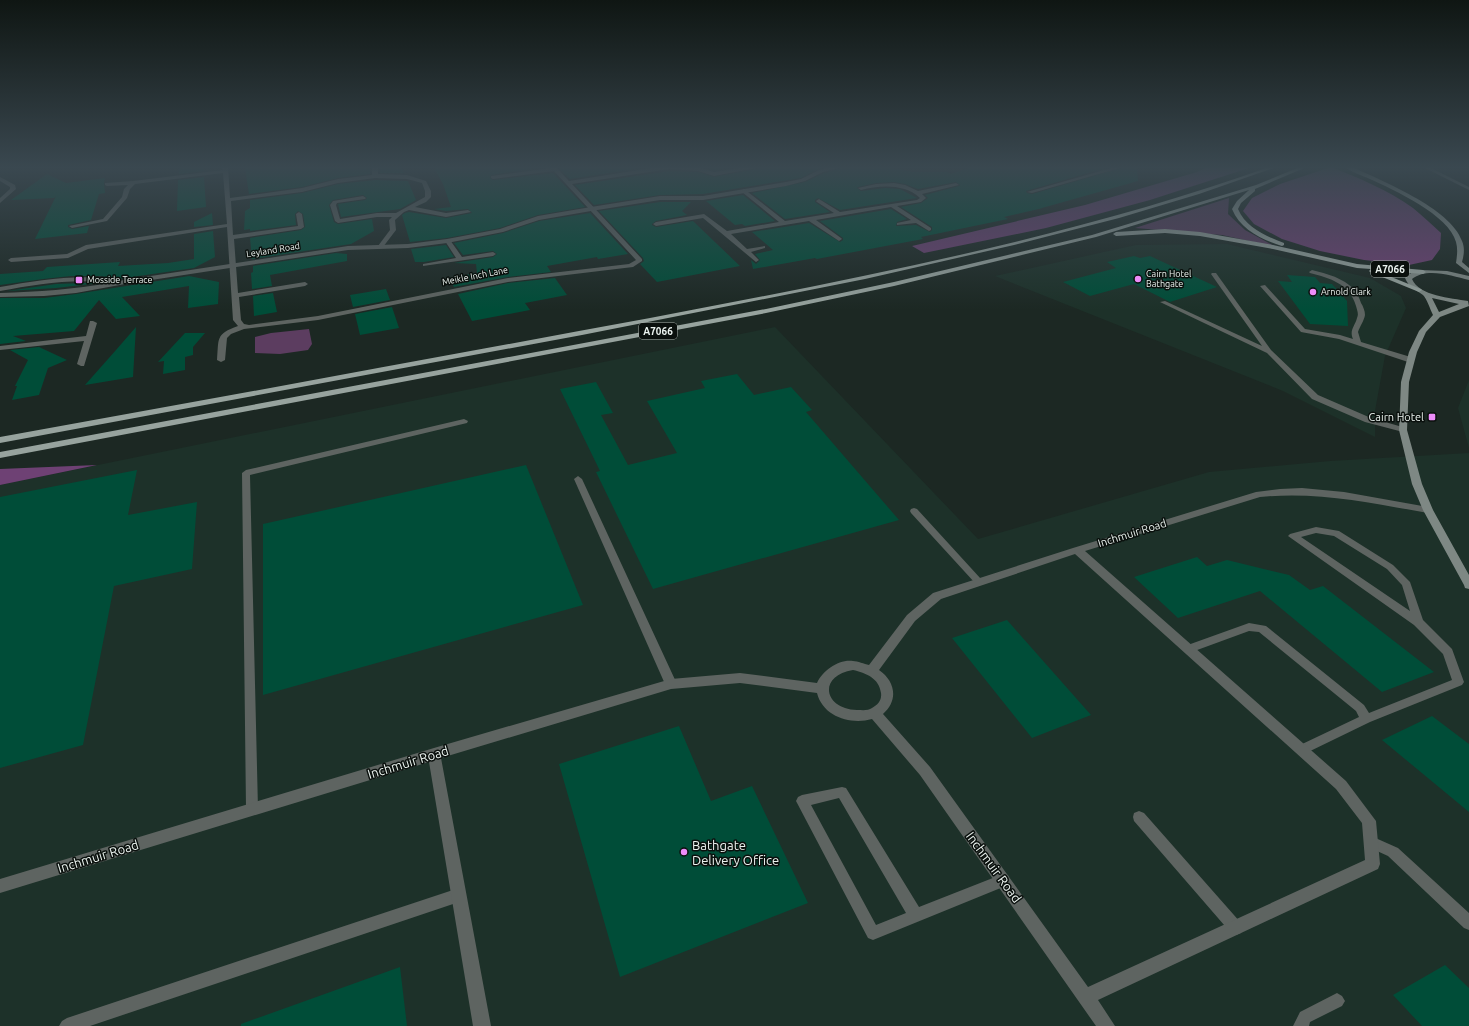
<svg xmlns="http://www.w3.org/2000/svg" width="1469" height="1026" font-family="Ubuntu,sans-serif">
<rect width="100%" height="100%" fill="#1c2823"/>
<path fill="#1d3129" d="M 1227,244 L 1370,278 L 1401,296 L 1406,308 L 1385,356 L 1375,411 L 1375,437 L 1283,391 L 995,276 L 1136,245 Z
M 775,327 L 978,539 L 1209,472 L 1330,461 L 1469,453 L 1469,1026 L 0,1026 L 0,485 Z
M 1469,380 L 1469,448 L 1458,408 Z"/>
<path fill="#5c3d60" d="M 1229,198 L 1228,214 L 1245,230 L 1276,247 L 1222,235 L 1135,228 Z
M 309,329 L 312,344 L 308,350 L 280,354 L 255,353 L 255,337 L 271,333 Z"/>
<path fill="#6e4174" d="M 1209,166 L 1255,166 L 1150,200 L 1046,228 L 924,253 L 912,246 L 1085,205 L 1197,172 Z
M 1331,167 C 1359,178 1388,190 1413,208 C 1423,216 1432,225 1441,233 L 1440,249 L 1432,260 L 1409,265 L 1364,260 L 1320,251 L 1282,239 L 1254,224 L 1243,211 L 1252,198 L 1280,184 Z
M 97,465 L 0,485 L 0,469 Z"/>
<path fill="#004d38" d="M 179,166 L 203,166 L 204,171 L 179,174 Z
M 257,166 L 355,166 L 356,169 L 370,167 L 370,174 L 338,178 L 302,187 L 249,194 L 245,168 Z
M 380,166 L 401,166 L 404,173 L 380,173 Z
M 433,166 L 549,166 L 491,175 L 490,178 L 493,180 L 553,173 L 585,207 L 538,215 L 500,228 L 447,238 L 410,242 L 402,215 L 405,213 L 409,212 L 446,218 L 472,213 L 468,209 L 446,211 L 434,209 L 451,207 L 443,184 Z
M 557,166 L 653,166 L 570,179 Z
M 701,166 L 742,166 L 714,170 Z
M 756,166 L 829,166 L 818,169 L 801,178 L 703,194 L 660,195 L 594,205 L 575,185 L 669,171 L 698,172 L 714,177 L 756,169 L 757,168 Z
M 848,166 L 878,166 L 914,172 L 947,172 L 951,174 L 974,166 L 1112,166 L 1026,191 L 1027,193 L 1032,194 L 1128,166 L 1137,166 L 1138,181 L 1042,208 L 1043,208 L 1004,217 L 1008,219 L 921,237 L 923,239 L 822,258 L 817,259 L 815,258 L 753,269 L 751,260 L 756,264 L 760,260 L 755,254 L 773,250 L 752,232 L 809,223 L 840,242 L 843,240 L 843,238 L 820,221 L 891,209 L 907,219 L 897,222 L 896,226 L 916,225 L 930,232 L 932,230 L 932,227 L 901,207 L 921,203 L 928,198 L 925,195 L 959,186 L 960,185 L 956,182 L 918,189 L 905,184 L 894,182 L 876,183 L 858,187 L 857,188 L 861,191 L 885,188 L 900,189 L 917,198 L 840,210 L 818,198 L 815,200 L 815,202 L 830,212 L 785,219 L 752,193 L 805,182 L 824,173 Z
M 47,174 L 66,183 L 105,178 L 104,183 L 105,193 L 99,194 L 91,220 L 68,225 L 68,227 L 72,229 L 89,226 L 87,233 L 35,239 L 56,196 L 54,198 L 11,200 Z
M 204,177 L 206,207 L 177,211 L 178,180 Z
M 375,180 L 408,181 L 416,200 L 400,209 L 341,217 L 338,204 L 365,200 L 367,198 L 363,195 L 333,200 L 329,205 L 334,222 L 338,224 L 372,219 L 374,231 L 351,244 L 252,259 L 250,238 L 301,230 L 305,227 L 303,214 L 298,211 L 295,214 L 296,225 L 250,231 L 250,229 L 244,230 L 245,211 L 250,208 L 250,200 L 302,193 L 338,184 Z
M 743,195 L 775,221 L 745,226 L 742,224 L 735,225 L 706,201 Z
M 660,202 L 691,202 L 682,211 L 687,215 L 656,221 L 652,224 L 652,225 L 656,227 L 693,221 L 740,266 L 657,282 L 640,264 L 644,261 L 643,258 L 599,211 Z
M 212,213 L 213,225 L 194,227 L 194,222 Z
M 590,213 L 628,254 L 598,259 L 597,257 L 547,266 L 551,272 L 508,277 L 454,287 L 449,278 L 477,273 L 476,264 L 454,263 L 493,257 L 497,254 L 493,251 L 463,255 L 454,243 L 503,233 L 539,221 Z
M 213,231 L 215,257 L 194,268 L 118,279 L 115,278 L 100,276 L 71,276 L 43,279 L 0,285 L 0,274 L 43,271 L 47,267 L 120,262 L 118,266 L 168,263 L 194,259 L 194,234 Z
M 446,245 L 454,257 L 424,262 L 415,262 L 411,249 Z
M 336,253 L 347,254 L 347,261 L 270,275 L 272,286 L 252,289 L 251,273 L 253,272 L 253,266 Z
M 1134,256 L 1140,258 L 1150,256 L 1217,287 L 1170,302 L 1134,284 L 1090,296 L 1063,282 L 1116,268 L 1107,262 Z
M 1287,275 L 1315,277 L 1320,283 L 1332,284 L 1347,301 L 1348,326 L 1310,324 L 1278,281 L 1292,282 Z
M 189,276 L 219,282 L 218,304 L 188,308 L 189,286 L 122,297 L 140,316 L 116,319 L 99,300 L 74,331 L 13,336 L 26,341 L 0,344 L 0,298 L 44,298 L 76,294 Z
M 555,278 L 567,295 L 525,303 L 530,310 L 472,321 L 458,294 L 508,283 Z
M 83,283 L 99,283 L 56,288 L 7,291 L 56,284 Z
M 386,289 L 390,300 L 353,307 L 350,295 Z
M 273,293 L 277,312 L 254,316 L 253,296 Z
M 392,307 L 399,328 L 360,335 L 355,314 Z
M 136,327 L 133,377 L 85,385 L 116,350 Z
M 185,333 L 205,333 L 193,347 L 193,355 L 185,357 L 185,370 L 163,374 L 164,361 L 158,362 Z
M 39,347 L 67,360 L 48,368 L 39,395 L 12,400 L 17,386 L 15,386 L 28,360 L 10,350 Z
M 737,374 L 754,395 L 791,387 L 812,410 L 806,412 L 899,520 L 653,589 L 596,472 L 600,471 L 560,389 L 596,382 L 613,413 L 601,415 L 628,465 L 677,453 L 647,401 L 705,388 L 701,381 Z
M 526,465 L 583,605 L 263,695 L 263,524 Z
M 137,470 L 128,515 L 197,502 L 192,569 L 114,586 L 83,745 L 0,768 L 0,497 Z
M 1197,557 L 1207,566 L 1227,560 L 1289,575 L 1310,590 L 1323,586 L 1434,672 L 1382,692 L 1260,591 L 1178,618 L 1134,577 Z
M 1007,620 L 1091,715 L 1032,738 L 952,638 Z
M 1432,716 L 1469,744 L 1469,812 L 1382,740 Z
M 679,726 L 711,801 L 752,786 L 808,903 L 620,977 L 559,764 Z
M 1445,965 L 1469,988 L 1469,1026 L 1422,1026 L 1393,995 Z
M 400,967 L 407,1026 L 241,1026 L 241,1024 Z"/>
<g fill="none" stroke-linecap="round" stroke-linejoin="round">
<path fill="#5e6461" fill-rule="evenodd" d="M 1421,166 L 1427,166 L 1469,187 L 1469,190 Z
M 1312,270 C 1332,275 1355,281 1361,303 C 1363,306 1365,311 1365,315 C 1364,321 1360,326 1358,332 L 1361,342 L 1414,358 L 1414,362 L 1408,362 L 1339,339 L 1301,332 L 1260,286 L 1265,285 L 1305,329 L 1340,335 L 1353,339 C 1349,330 1355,326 1357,318 C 1359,314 1357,310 1356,306 C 1350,284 1330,278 1310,273 L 1309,272 Z
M 1212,273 L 1216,273 L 1271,350 L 1318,395 L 1371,418 L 1406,428 L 1407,430 L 1406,432 L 1403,432 L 1365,422 L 1312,399 L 1267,353 L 1160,302 L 1165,301 L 1262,346 L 1211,274 Z
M 464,419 L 468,421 L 467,423 L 250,475 L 258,809 L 256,813 L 252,815 L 248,813 L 246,809 L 242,473 L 246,470 Z
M 578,476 L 582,479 L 677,684 L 675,687 L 671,688 L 667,687 L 665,684 L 574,479 Z
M 914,508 L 917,509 L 981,579 L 983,581 L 981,583 L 975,583 L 911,513 L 910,511 L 911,509 Z
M 1316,527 L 1339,531 L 1393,565 L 1410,582 L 1423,620 L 1452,649 L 1464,682 L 1462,685 L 1370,722 L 1302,755 L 1298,754 L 1296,750 L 1298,746 L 1359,717 L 1356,711 L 1259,632 L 1249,631 L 1189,653 L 1185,652 L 1184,649 L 1185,646 L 1249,623 L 1266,626 L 1364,705 L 1369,713 L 1452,680 L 1443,654 L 1414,625 L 1288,536 L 1290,534 ZM 1316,533 L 1334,536 L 1387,569 L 1402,585 L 1410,611 L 1301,537 Z
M 842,787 L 846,788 L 919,907 L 1003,874 L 1008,875 L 1010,880 L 1008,885 L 873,940 L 868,938 L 796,801 L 798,797 L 802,795 ZM 839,798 L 906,913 L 876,925 L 811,805 Z
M 1139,811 L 1144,813 L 1241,923 L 1243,928 L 1241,933 L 1236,935 L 1231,933 L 1134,821 L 1133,817 L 1134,813 Z
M 1371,836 L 1398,848 L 1469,913 L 1469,930 L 1464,928 L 1388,856 L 1366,846 L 1364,842 L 1366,838 Z
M 459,888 L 464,890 L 466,895 L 464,900 L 459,902 L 90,1026 L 59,1026 L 62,1021 L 67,1018 Z
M 1337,993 L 1342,996 L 1345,1001 L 1342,1006 L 1310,1022 L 1309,1026 L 1293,1026 L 1300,1012 Z"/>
<path fill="#5e6461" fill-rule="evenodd" d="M 222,166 L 228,166 L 230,198 L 302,188 L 338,179 L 372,175 L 372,166 L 378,166 L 378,174 L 407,175 L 426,181 L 431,191 L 431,197 L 426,202 L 415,207 L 446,213 L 468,210 L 471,212 L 446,217 L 409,210 L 404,212 L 395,220 L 396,230 L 383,247 L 381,248 L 378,246 L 390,230 L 389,220 L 392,217 L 377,217 L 338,223 L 335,221 L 330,205 L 333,201 L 363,196 L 366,198 L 365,199 L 337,203 L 336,205 L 340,219 L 377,213 L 396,213 L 425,197 L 425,191 L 422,183 L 407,179 L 375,178 L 338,183 L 302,192 L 231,201 L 233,235 L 298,226 L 296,214 L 299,212 L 302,214 L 304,227 L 301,229 L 234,239 L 238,293 L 305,282 L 308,284 L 305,286 L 239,297 L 241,320 L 244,324 L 249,325 L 318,316 L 508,278 L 629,264 L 636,260 L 554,171 L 493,179 L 491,178 L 491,176 L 551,168 L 550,166 L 555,166 L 569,181 L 664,166 L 698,167 L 714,172 L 753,166 L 756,168 L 714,176 L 698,171 L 669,169 L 572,184 L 642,259 L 642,261 L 633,267 L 508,282 L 318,320 L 244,329 L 231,334 L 227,338 L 225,360 L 221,362 L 217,360 C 219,339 215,334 238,326 L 233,320 L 227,227 L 88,249 L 68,258 L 11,262 L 8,260 L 11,258 L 67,254 L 86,245 L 227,224 L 223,173 L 135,184 L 130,189 L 127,198 L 107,221 L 72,228 L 69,226 L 103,219 L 122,197 L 124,189 L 128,185 L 107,186 L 105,185 L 105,183 L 133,181 L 223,170 Z
M 1118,166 L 1127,166 L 1032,193 L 1027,192 Z
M 0,177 L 15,185 L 16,189 L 0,203 L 0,198 L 10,189 L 10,187 L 0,181 Z
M 894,183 L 905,185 L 918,191 L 956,183 L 959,185 L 922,194 L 926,198 L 921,202 L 897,206 L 931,228 L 931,230 L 929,231 L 916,223 L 897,225 L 897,223 L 911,220 L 891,207 L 816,220 L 841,238 L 842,239 L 839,241 L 809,221 L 731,234 L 747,249 L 765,246 L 765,248 L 751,252 L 759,260 L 756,262 L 703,218 L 656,226 L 653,224 L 656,222 L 704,214 L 727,231 L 779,222 L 742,192 L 741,191 L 744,189 L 785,221 L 834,213 L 817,202 L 816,201 L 819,199 L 840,212 L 917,200 L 920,198 C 905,184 881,185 861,190 L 858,188 L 876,184 Z
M 448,239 L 450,240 L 462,257 L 493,252 L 496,254 L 493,256 L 423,266 L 423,264 L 456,258 L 445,241 Z
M 90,321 L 93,321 L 97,323 L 84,366 L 81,366 L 77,364 L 84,341 L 0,350 L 0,346 L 86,336 Z
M 1302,488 L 1344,492 L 1428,507 L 1433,510 L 1428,513 C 1372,503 1317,491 1260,497 L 1085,551 L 1346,781 L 1376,821 L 1380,864 L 1378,869 L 1098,1000 L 1115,1026 L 1096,1026 L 920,775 L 872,719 C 851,725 823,717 817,693 L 740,683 L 671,689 L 441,758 L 491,1026 L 473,1026 L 429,762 L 0,893 L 0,879 L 434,748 L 671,679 L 740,673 L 817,683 C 823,670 839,659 853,661 C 858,661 864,664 869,665 L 907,615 L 933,593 L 1073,548 L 1256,492 L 1280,489 ZM 1075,554 L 1336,789 L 1362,823 L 1365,860 L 1088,987 L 930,767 L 883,714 C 899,700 895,681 879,670 L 915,621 L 941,599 ZM 853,670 C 866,673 879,678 881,693 C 882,700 878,705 872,708 C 868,711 862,710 857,710 C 824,709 817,676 853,670 Z"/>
<path fill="#5e6461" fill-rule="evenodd" d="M 836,166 L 847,166 L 823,172 L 805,181 L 786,186 L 703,200 L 660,200 L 591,211 L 539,220 L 503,232 L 447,243 L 408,248 L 348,250 L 125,284 L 76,293 L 44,296 L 0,297 L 0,293 C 38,292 74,289 111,283 C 74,278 37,284 0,291 L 0,287 C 38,280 76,274 115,279 L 118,281 L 348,246 L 408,244 L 447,239 L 500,229 L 538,216 L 591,207 L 660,196 L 703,196 L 786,182 L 801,179 L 819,170 Z"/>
<path fill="#7e8884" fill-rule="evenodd" d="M 1343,166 L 1350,166 C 1380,180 1451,208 1462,241 C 1465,248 1464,255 1462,262 L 1469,268 L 1469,273 L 1456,263 C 1457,256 1458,249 1456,242 C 1449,215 1394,190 1370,179 C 1361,175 1351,172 1343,166 Z
M 1420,270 L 1447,271 L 1469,276 L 1469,280 C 1452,276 1427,267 1412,279 C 1419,296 1451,298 1468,301 L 1469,306 L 1440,317 L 1426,332 L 1417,352 L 1409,382 L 1407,430 L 1422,484 L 1433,510 L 1469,575 L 1469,589 L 1465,588 L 1464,585 L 1423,510 L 1412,484 L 1399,430 L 1401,382 L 1409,352 L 1419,331 L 1433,315 C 1430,309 1427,299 1423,295 C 1415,289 1409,288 1405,278 L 1411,273 ZM 1432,298 L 1459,304 L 1439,312 Z"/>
<path fill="#97a39e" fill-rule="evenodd" d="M 1272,166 L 1279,166 L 1199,194 L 1119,218 L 1014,245 L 865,279 L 582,335 L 0,443 L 0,437 C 217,398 433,358 650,318 C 859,278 1071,238 1272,166 Z
M 1302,166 L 1309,166 L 1255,189 L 1255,191 L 1241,203 L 1238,209 C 1246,228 1266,236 1284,243 L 1284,245 L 1282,246 C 1262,240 1240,229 1232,209 L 1237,201 L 1249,190 L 1096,237 L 894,286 L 766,313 L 0,458 L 0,452 L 766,309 L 894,282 L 1092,235 L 1256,185 Z
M 1165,229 L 1200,232 L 1273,245 L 1357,264 L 1423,270 L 1426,272 L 1423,274 L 1374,270 L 1421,289 L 1422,290 L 1419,292 L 1370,272 L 1369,271 L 1371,269 L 1357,268 L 1273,249 L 1200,236 L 1165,233 L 1116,236 L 1113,234 L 1116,232 Z"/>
</g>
<linearGradient id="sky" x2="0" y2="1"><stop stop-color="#0f1613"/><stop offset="0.54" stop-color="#3a4850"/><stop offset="1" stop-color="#3a4850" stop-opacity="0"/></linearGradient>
<rect width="1469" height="310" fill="url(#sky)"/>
<g fill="#ed8cf9" stroke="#0a100d" stroke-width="1.5">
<circle cx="1138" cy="279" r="4"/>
<rect x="75" y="276" width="8" height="8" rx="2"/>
<circle cx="1313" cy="292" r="4"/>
<rect x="1428" y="413" width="8" height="8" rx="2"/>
<circle cx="684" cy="852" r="4"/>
</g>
<g text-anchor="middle" stroke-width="3" stroke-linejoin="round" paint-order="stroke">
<g font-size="9" fill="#ebf3ef" stroke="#0a100d">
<text transform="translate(273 250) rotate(-9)" y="3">Leyland Road</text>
<text transform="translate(475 276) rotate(-11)" y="3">Meikle Inch Lane</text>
</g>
<g font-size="9" fill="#ebf3ef" stroke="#0a100d" text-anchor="start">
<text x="1146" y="277">Cairn Hotel<tspan x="1146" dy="10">Bathgate</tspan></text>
<text x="87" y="283">Mosside Terrace</text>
<text x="1321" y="295">Arnold Clark</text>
</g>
<g fill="#0a100d" stroke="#a8afab" stroke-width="1">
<rect x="1371" y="261" width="38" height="16" rx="3"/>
<rect x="639" y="323" width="38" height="16" rx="3"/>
</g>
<g font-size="10" font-weight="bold" fill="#ebf3ef">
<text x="1390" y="273">A7066</text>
<text x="658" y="335">A7066</text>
</g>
<g font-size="11" fill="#ebf3ef" stroke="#0a100d" text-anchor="end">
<text x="1424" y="421">Cairn Hotel</text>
</g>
<g font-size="11" fill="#ebf3ef" stroke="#0a100d">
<text transform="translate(1132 533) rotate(-17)" y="4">Inchmuir Road</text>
</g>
<g font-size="13" fill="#ebf3ef" stroke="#0a100d">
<text transform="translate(408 762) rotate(-17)" y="5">Inchmuir Road</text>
<text transform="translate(98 856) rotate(-17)" y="5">Inchmuir Road</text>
<text transform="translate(994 867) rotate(54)" y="5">Inchmuir Road</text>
</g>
<g font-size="13" fill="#ebf3ef" stroke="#0a100d" text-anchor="start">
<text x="692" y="850">Bathgate<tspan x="692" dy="15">Delivery Office</tspan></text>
</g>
</g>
</svg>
